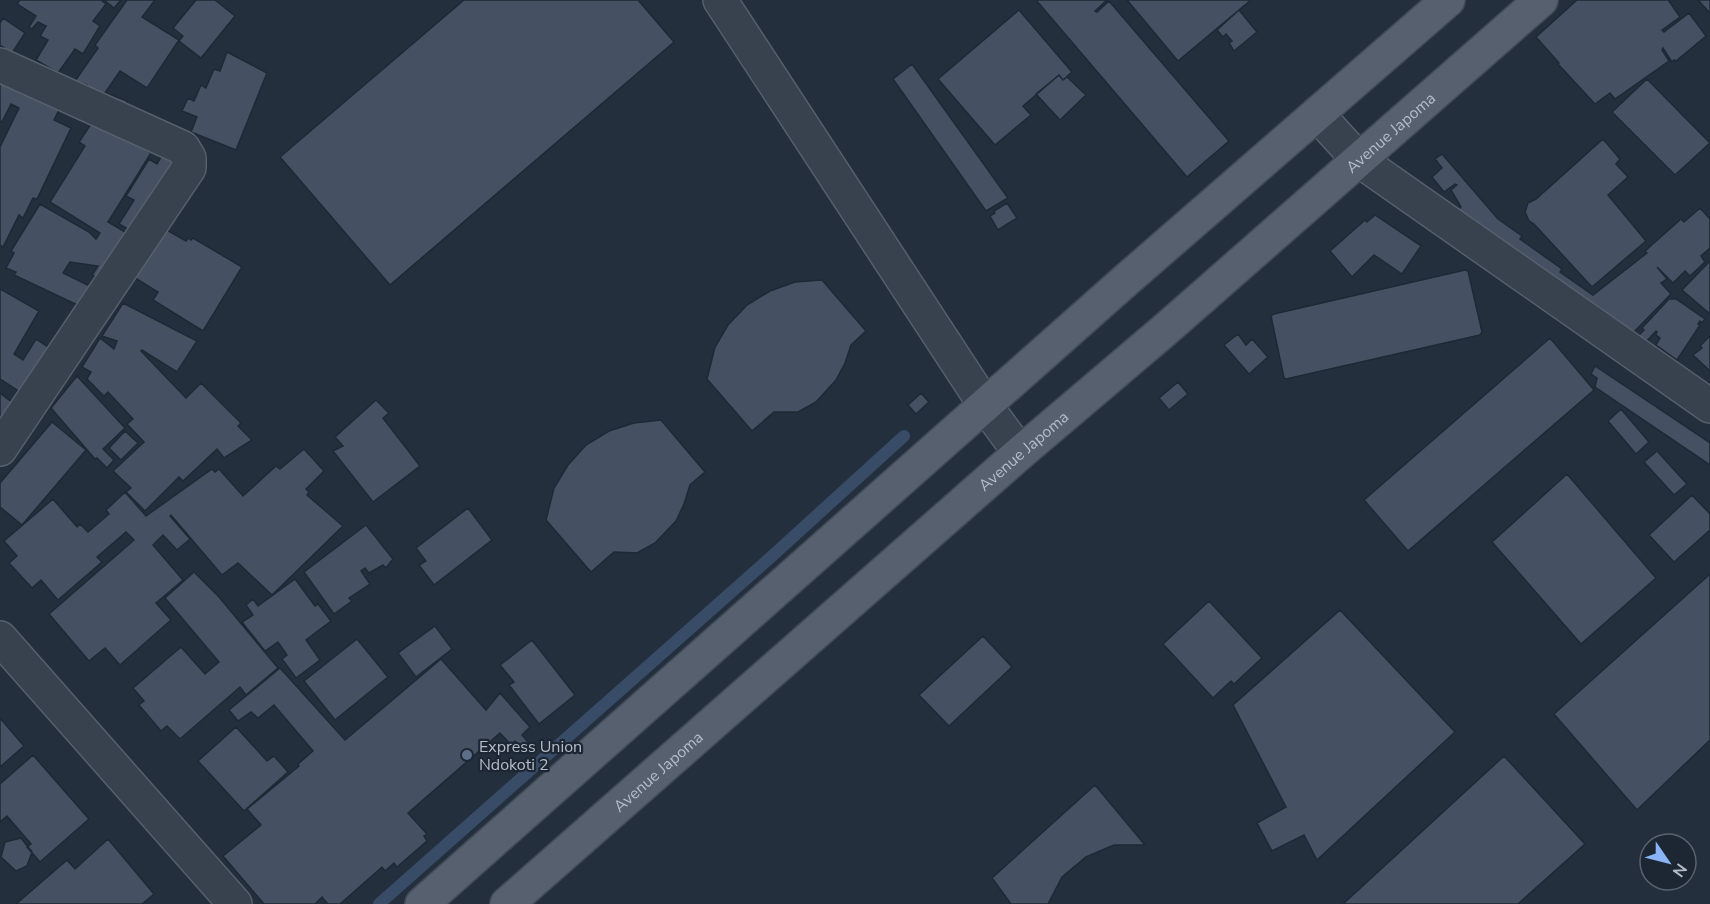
<svg xmlns="http://www.w3.org/2000/svg" width="1710" height="904" font-family="'Nunito Sans',sans-serif">
<rect width="100%" height="100%" fill="#242f3e"/>
<g fill="none" stroke-linecap="round" stroke-linejoin="round">
<path stroke="#394c67" stroke-width="12" d="M 379,904 L 771,557 L 904,436"/>
</g>
<path fill="#455162" stroke="#1f2835" stroke-width="1.5" d="M 20,0 L 101,0 L 106,4 L 93,21 L 100,26 L 83,54 L 75,49 L 58,73 L 36,60 L 48,40 L 40,36 L 46,26 L 38,22 L 32,29 L 29,27 L 36,16 L 17,4 Z
M 104,0 L 121,0 L 114,8 Z
M 127,0 L 155,0 L 142,17 L 179,40 L 147,88 L 120,71 L 105,93 L 127,101 L 124,108 L 86,87 L 87,85 L 75,81 L 98,48 L 95,45 Z
M 196,0 L 215,0 L 235,16 L 201,58 L 179,41 L 183,36 L 173,28 Z
M 464,0 L 638,0 L 674,42 L 390,285 L 280,157 Z
M 1036,0 L 1107,0 L 1095,11 L 1097,12 L 1109,1 L 1229,141 L 1187,177 Z
M 1127,0 L 1251,0 L 1178,61 Z
M 1577,0 L 1670,0 L 1669,1 L 1680,17 L 1662,30 L 1664,32 L 1689,13 L 1706,36 L 1676,61 L 1674,60 L 1672,62 L 1663,48 L 1662,50 L 1669,61 L 1615,99 L 1610,93 L 1595,104 L 1558,64 L 1559,63 L 1536,37 Z
M 1698,0 L 1710,0 L 1710,13 Z
M 1019,10 L 1072,72 L 1063,80 L 1059,75 L 1023,106 L 1031,115 L 995,145 L 938,79 Z
M 1239,10 L 1257,32 L 1234,51 L 1229,43 L 1232,41 L 1226,34 L 1223,37 L 1217,30 Z
M 3,18 L 25,33 L 12,53 L 0,45 L 0,23 Z
M 227,52 L 267,73 L 236,150 L 191,132 L 197,117 L 182,111 L 188,98 L 194,101 L 201,85 L 206,88 L 214,69 L 220,71 Z
M 912,64 L 1008,198 L 986,211 L 893,79 Z
M 0,73 L 62,104 L 54,120 L 71,128 L 37,199 L 33,198 L 23,218 L 19,215 L 3,247 L 0,245 L 0,147 L 19,108 L 11,104 L 2,122 L 0,121 Z
M 1059,75 L 1063,80 L 1067,77 L 1086,95 L 1060,120 L 1036,94 Z
M 1647,79 L 1710,143 L 1675,175 L 1612,112 Z
M 95,118 L 151,153 L 108,222 L 137,239 L 105,283 L 92,275 L 98,266 L 70,262 L 63,273 L 100,291 L 88,310 L 14,275 L 16,272 L 6,268 L 14,253 L 11,251 L 40,204 L 89,232 L 96,239 L 100,233 L 50,202 L 85,146 L 79,142 Z
M 1603,139 L 1620,159 L 1616,164 L 1628,177 L 1608,195 L 1646,241 L 1592,287 L 1534,224 L 1529,221 L 1525,212 L 1528,203 L 1536,199 Z
M 164,152 L 180,170 L 140,236 L 119,224 L 134,200 L 126,196 L 149,159 L 157,164 Z
M 1442,154 L 1498,219 L 1522,236 L 1520,239 L 1562,269 L 1560,272 L 1593,295 L 1647,253 L 1645,251 L 1681,219 L 1684,222 L 1700,208 L 1710,219 L 1710,248 L 1701,256 L 1705,262 L 1690,276 L 1685,271 L 1673,283 L 1657,267 L 1667,279 L 1661,283 L 1671,294 L 1629,337 L 1456,212 L 1461,207 L 1451,190 L 1457,185 L 1455,184 L 1444,192 L 1432,177 L 1442,168 L 1435,159 Z
M 1007,203 L 1017,218 L 998,230 L 990,216 L 995,213 L 994,211 Z
M 1375,215 L 1421,246 L 1402,274 L 1374,255 L 1352,277 L 1330,251 L 1365,220 L 1367,222 Z
M 165,229 L 186,241 L 188,238 L 191,240 L 193,238 L 242,267 L 203,331 L 153,300 L 158,292 L 135,278 Z
M 1710,261 L 1710,314 L 1682,290 Z
M 1465,270 L 1468,271 L 1482,332 L 1480,335 L 1286,379 L 1284,378 L 1271,316 L 1274,314 Z
M 822,280 L 866,331 L 851,345 L 845,363 L 836,380 L 816,402 L 798,412 L 774,412 L 752,431 L 707,379 L 715,347 L 728,325 L 747,305 L 770,291 L 795,282 Z
M 0,289 L 39,311 L 14,354 L 23,360 L 36,339 L 61,356 L 29,398 L 0,379 Z
M 1669,299 L 1676,299 L 1705,319 L 1702,323 L 1700,321 L 1698,324 L 1700,325 L 1677,360 L 1656,345 L 1660,338 L 1656,335 L 1657,332 L 1656,331 L 1644,344 L 1637,337 L 1644,330 L 1642,328 Z
M 123,303 L 197,341 L 177,372 L 142,350 L 141,351 L 186,398 L 201,383 L 241,423 L 238,426 L 252,440 L 224,458 L 217,449 L 183,481 L 179,477 L 145,511 L 126,492 L 131,488 L 113,471 L 144,442 L 127,424 L 133,419 L 108,392 L 104,396 L 87,379 L 91,372 L 82,367 L 100,338 L 114,349 L 117,341 L 102,336 Z
M 1238,334 L 1246,345 L 1252,339 L 1268,357 L 1249,374 L 1224,345 Z
M 1710,336 L 1710,371 L 1693,355 L 1702,348 L 1700,346 Z
M 1550,338 L 1594,390 L 1408,551 L 1364,500 Z
M 1595,366 L 1710,443 L 1710,465 L 1595,387 L 1597,378 L 1591,374 Z
M 77,376 L 125,428 L 103,449 L 114,460 L 107,468 L 97,458 L 95,459 L 51,408 Z
M 1178,382 L 1188,394 L 1169,410 L 1159,398 Z
M 0,393 L 17,406 L 0,427 Z
M 921,393 L 929,402 L 916,414 L 908,405 Z
M 376,400 L 389,413 L 383,418 L 420,466 L 373,502 L 333,451 L 343,446 L 335,437 Z
M 1621,409 L 1649,442 L 1636,454 L 1608,421 Z
M 661,420 L 705,472 L 690,485 L 684,504 L 676,521 L 655,543 L 637,553 L 614,552 L 591,572 L 546,520 L 554,488 L 568,465 L 586,445 L 609,431 L 634,423 Z
M 52,422 L 86,450 L 22,525 L 0,507 L 0,483 Z
M 125,431 L 138,443 L 121,460 L 109,448 Z
M 304,449 L 324,471 L 306,489 L 309,492 L 307,495 L 343,526 L 272,595 L 238,563 L 222,575 L 171,515 L 170,516 L 190,539 L 177,550 L 163,535 L 153,545 L 183,580 L 156,603 L 171,620 L 120,665 L 105,648 L 89,661 L 49,614 L 134,540 L 126,532 L 97,557 L 102,562 L 58,600 L 41,580 L 32,588 L 9,563 L 17,556 L 4,541 L 53,499 L 77,527 L 80,524 L 88,532 L 109,514 L 106,510 L 125,492 L 146,516 L 212,469 L 215,472 L 219,469 L 243,496 L 276,466 L 280,469 Z
M 1657,451 L 1687,484 L 1674,495 L 1644,462 Z
M 1567,474 L 1656,578 L 1581,644 L 1492,542 Z
M 1692,495 L 1710,514 L 1710,530 L 1674,562 L 1649,535 Z
M 468,508 L 492,540 L 434,585 L 419,565 L 426,561 L 416,548 Z
M 366,525 L 393,559 L 386,568 L 383,565 L 369,573 L 365,568 L 361,571 L 370,584 L 349,598 L 352,601 L 334,614 L 304,572 Z
M 194,572 L 219,597 L 278,668 L 246,695 L 240,687 L 180,739 L 167,726 L 161,731 L 139,705 L 144,701 L 133,688 L 181,647 L 205,674 L 219,662 L 165,598 Z
M 1710,574 L 1710,740 L 1637,810 L 1554,714 Z
M 295,579 L 315,606 L 318,604 L 331,621 L 306,640 L 320,660 L 296,678 L 282,659 L 287,655 L 278,642 L 265,651 L 242,622 L 253,615 L 246,605 L 253,599 L 258,606 Z
M 1209,601 L 1262,658 L 1234,684 L 1231,681 L 1213,698 L 1163,644 Z
M 1340,610 L 1455,732 L 1317,860 L 1304,835 L 1272,851 L 1257,823 L 1286,807 L 1233,705 Z
M 435,626 L 452,649 L 416,677 L 398,653 Z
M 983,636 L 1012,667 L 949,726 L 919,695 Z
M 357,639 L 388,677 L 335,720 L 304,681 Z
M 532,640 L 575,695 L 539,724 L 509,685 L 514,682 L 500,665 Z
M 441,659 L 486,710 L 500,693 L 530,727 L 522,735 L 528,742 L 521,748 L 515,741 L 511,745 L 500,733 L 408,813 L 427,834 L 424,836 L 427,841 L 397,867 L 394,863 L 385,871 L 382,867 L 340,904 L 328,904 L 322,897 L 315,904 L 264,904 L 223,856 L 261,825 L 247,809 L 299,766 L 298,764 L 313,751 L 274,705 L 258,718 L 251,712 L 238,721 L 229,710 L 280,668 L 345,740 Z
M 0,718 L 24,746 L 0,767 Z
M 236,727 L 267,761 L 274,756 L 288,772 L 244,811 L 198,761 Z
M 33,755 L 89,819 L 40,862 L 27,847 L 31,844 L 7,816 L 0,822 L 0,784 Z
M 1504,756 L 1585,844 L 1518,904 L 1343,904 Z
M 1095,785 L 1145,845 L 1114,845 L 1086,857 L 1062,877 L 1048,904 L 1011,904 L 992,878 Z
M 21,838 L 32,852 L 27,866 L 16,871 L 1,857 L 5,842 Z
M 108,839 L 154,894 L 142,904 L 16,904 L 67,860 L 75,869 Z"/>
<g fill="none" stroke-linecap="round" stroke-linejoin="round">
<g stroke="#565f6c" stroke-width="36">
<path id="minor" d="M 720,0 L 985,405 L 1020,453
M 0,65 L 183,148 L 189,158 L 189,168 L 0,449
M 1317,114 L 1359,160 L 1710,406
M 0,638 L 235,904"/>
</g>
<g stroke="#414a57" stroke-width="36">
<g id="major">
<path d="M 422,904 L 1125,281 L 1448,0"/>
<path id="s1" d="M 507,904 L 1020,453 L 1166,329 L 1541,0"/>
</g>
</g>
<use href="#minor" stroke="#38414e" stroke-width="33"/>
<use href="#major" stroke="#56606e" stroke-width="33"/>
</g>
<circle fill="#5c6f8a" stroke="#1d2633" stroke-width="2" cx="467" cy="755" r="6"/>
<g text-anchor="middle" stroke-width="4.5" stroke-linejoin="round" paint-order="stroke">
<g font-size="16" fill="#b4bcc9" stroke="#1d2633">
<text dy="6" stroke="none"><textPath href="#s1" startOffset="1173">Avenue Japoma</textPath></text>
<text dy="6" stroke="none"><textPath href="#s1" startOffset="687">Avenue Japoma</textPath></text>
<text dy="6" stroke="none"><textPath href="#s1" startOffset="201">Avenue Japoma</textPath></text>
</g>
<g font-size="16" fill="#b4bcc9" stroke="#1d2633" text-anchor="start">
<text x="479" y="752">Express Union<tspan x="479" dy="18">Ndokoti 2</tspan></text>
</g>
</g>
<g transform="translate(1668 862) rotate(125)"><circle r="28" fill="#1d2633" stroke="#59626f" stroke-width="1.5"/>
<path d="M0-4.5L10 22L0 15L-10 22Z" fill="#8ab4f8"/>
<text y="-9" font-size="16" font-weight="bold" text-anchor="middle" fill="#b4bcc9">N</text>
</g>
</svg>
